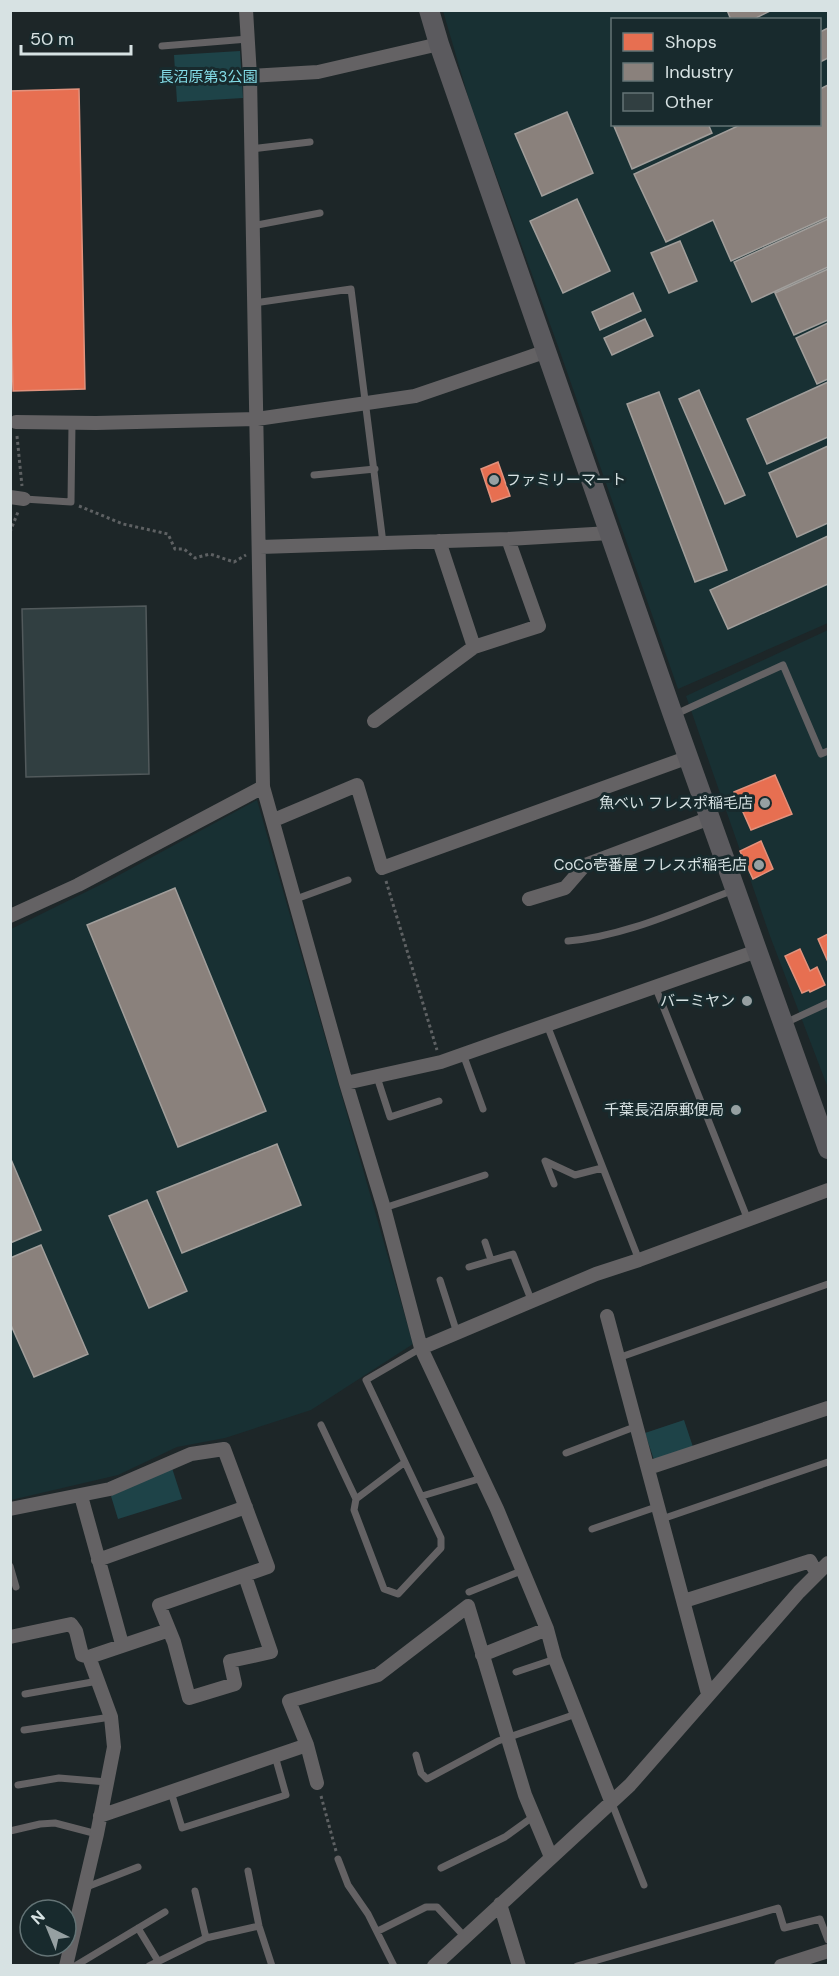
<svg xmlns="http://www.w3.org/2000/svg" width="839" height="1976" font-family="'DM Sans','Noto Sans JP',sans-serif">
<rect width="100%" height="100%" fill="#1d2628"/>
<path fill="#183033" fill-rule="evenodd" d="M 443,11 L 828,11 L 828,623 L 678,689 L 559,349 L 470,103 ZM 612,20 L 820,20 L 820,124 L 612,124 Z
M 828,630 L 828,1088 L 770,936 L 686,696 Z
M 257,800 L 413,1344 L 311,1410 L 225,1438 L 177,1447 L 118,1475 L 11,1500 L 11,929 L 110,880 Z"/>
<path fill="#1e4348" d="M 240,51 L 243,98 L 177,102 L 174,55 Z
M 684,1420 L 693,1447 L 654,1460 L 645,1433 Z
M 172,1468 L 182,1499 L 118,1519 L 111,1496 Z"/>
<path fill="#e76f51" stroke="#e2927d" stroke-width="1.5" d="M 79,89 L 85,389 L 13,391 L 10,271 L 10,91 Z
M 498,462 L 510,496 L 492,502 L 481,469 Z
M 775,775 L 792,814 L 751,830 L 734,792 Z
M 761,841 L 773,869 L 753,879 L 740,851 Z
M 828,934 L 828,962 L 818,939 Z
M 800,949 L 810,971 L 817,967 L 825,985 L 810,992 L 809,990 L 802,993 L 785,956 Z"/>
<path fill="#8a817c" stroke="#a19e9b" stroke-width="1.5" d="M 727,10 L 772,10 L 752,20 L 731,20 Z
M 828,28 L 828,58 L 820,62 L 820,32 Z
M 828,85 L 828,217 L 731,261 L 713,220 L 666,242 L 634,174 L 742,124 L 820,124 L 820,89 Z
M 567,112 L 593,173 L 542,196 L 515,134 Z
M 613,124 L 712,124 L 709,126 L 712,133 L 632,169 Z
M 577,199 L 610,271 L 563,293 L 530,221 Z
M 828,219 L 828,267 L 752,302 L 734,262 Z
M 680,241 L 697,281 L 669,293 L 651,253 Z
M 828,269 L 828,320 L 794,335 L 775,293 Z
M 633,293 L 641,311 L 600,330 L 592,312 Z
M 645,319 L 653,336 L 612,355 L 604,338 Z
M 828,323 L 828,379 L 817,384 L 796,338 Z
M 828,382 L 828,437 L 767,464 L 747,419 Z
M 699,390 L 745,495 L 725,504 L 679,399 Z
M 659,392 L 727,570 L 695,582 L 627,404 Z
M 828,446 L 828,523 L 797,537 L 769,473 Z
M 828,536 L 828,584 L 728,629 L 710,590 Z
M 175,888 L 266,1111 L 178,1147 L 87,925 Z
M 277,1144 L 301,1205 L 182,1253 L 157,1192 Z
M 10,1157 L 41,1230 L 10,1243 Z
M 147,1200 L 187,1291 L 149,1308 L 109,1216 Z
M 41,1245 L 88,1354 L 34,1377 L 10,1323 L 10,1258 Z"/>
<path fill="#313f41" stroke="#525a5c" stroke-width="1.5" d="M 146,606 L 149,774 L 26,777 L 22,609 Z"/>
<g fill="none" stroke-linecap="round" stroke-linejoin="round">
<path stroke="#5e6163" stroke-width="3" stroke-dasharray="3 3" stroke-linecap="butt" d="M 17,436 L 22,486
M 79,506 L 123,524 L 168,534 L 175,549 L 184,549 L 195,558 L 210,554 L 234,562 L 246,555
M 10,532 L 18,512
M 386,881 L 437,1050
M 321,1796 L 336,1851"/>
<path stroke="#646264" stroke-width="7" d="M 162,46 L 248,39
M 251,149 L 310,142
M 252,226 L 320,213
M 254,303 L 351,289 L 383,543
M 314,475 L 375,469
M 24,499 L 71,502 L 72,423
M 676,714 L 783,665 L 821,754 L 828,751
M 296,899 L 348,880
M 568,941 C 626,936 680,910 734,890
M 655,986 L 748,1220
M 785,1023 L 828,1003
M 547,1025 L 639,1260
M 463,1054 L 483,1109
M 377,1077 L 390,1117 L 439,1101
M 554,1184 L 545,1161 L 575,1175 L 602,1168
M 384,1208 L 485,1175
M 485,1242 L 491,1260
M 469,1267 L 513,1254 L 532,1302
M 440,1280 L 457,1333
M 618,1358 L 828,1284
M 321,1425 L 356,1499 L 354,1510 L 384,1589 L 398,1594 L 441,1548 L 441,1538 L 366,1380 L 421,1348
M 566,1453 L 637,1426
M 422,1496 L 482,1478
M 356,1499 L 405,1462
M 662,1519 L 828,1462
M 592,1529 L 659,1506
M 10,1566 L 16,1587
M 469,1592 L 521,1571
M 516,1672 L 555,1659
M 25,1694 L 98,1681
M 24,1730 L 111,1717
M 416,1755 L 421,1773 L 427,1779 L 498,1741 L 576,1714
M 18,1785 L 59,1778 L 107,1782
M 171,1792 L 182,1828 L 286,1795 L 275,1756
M 611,1801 L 644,1885
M 10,1831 L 40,1824 L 55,1823 L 97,1834
M 338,1859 L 348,1885 L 368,1914 L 394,1966
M 441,1868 L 505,1837 L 534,1816
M 248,1871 L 259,1926 L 272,1966
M 84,1888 L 138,1867
M 195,1891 L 206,1938
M 138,1928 L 158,1961
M 378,1931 L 426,1907 L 437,1907 L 465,1937
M 75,1966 L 165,1912
M 149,1966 L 206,1938 L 259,1926
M 577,1966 L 778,1908 L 784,1928 L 820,1919 L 828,1940"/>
<path stroke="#646264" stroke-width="14" d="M 246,10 L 250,76 L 263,787 L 346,1083 L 384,1208 L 421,1348 L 497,1509 L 547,1629 L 555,1659 L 611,1801
M 250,76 L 318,72 L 439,44
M 16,422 L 96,423 L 257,419 L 415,396 L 547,351
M 10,497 L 24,499
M 439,541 L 474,647
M 260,547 L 508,539 L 610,533
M 374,721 L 474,647 L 539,626 L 508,539
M 274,820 L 357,785 L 382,868 L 689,757
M 529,899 L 565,888 L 585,865 L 710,818
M 10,916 L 78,885 L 263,787
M 346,1083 L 441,1062 L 757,951
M 607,1316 L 708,1694
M 421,1348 L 596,1274 L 639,1260 L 828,1190
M 648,1468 L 828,1408
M 81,1496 L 122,1644
M 10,1509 L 110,1489 L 191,1454 L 224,1449 L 268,1567 L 159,1605 L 174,1642 L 189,1698 L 235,1684 L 230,1661 L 271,1652 L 245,1576
M 98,1560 L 246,1507
M 684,1601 L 810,1561 L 817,1574
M 10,1637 L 71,1624 L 76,1631 L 82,1655 L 89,1657 L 169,1630
M 482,1655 L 547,1629
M 317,1783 L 307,1745 L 289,1701 L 378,1675 L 468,1606 L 525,1795 L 551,1857
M 100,1816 L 307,1745
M 500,1904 L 519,1966
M 66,1966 L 97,1834 L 114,1747 L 111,1717 L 89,1657
M 434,1966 L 630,1785 L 799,1592 L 828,1563
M 781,1966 L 828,1951"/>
<path stroke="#5b5a5e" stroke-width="20" d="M 429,10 L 439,44 L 673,715 L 828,1149"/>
</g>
<g fill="#96a0a2" stroke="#182a2d" stroke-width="2">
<circle cx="494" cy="480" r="6"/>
<circle cx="765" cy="803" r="6"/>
<circle cx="759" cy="865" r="6"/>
<circle cx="747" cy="1001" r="6"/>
<circle cx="736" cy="1110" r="6"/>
</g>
<g text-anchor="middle" stroke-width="6" stroke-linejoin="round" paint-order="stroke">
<g font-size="15" fill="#82dae5" stroke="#182a2d">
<text x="208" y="82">長沼原第3公園</text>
</g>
<g font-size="15" fill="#d7e2e3" stroke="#182a2d" text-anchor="end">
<text x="506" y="485" text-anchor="start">ファミリーマート</text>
<text x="753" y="808">魚べい フレスポ稲毛店</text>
<text x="747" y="870">CoCo壱番屋 フレスポ稲毛店</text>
<text x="735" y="1006">バーミヤン</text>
<text x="724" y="1115">千葉長沼原郵便局</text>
</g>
</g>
<rect width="839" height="1976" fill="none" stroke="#d7e2e3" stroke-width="24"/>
<rect x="611" y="18" width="210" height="108" fill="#182a2d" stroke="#647476" stroke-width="1.5"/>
<rect x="623" y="33" width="30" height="18" fill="#e76f51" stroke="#647476" stroke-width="1.5"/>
<text x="665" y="48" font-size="18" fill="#d7e2e3">Shops</text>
<rect x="623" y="63" width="30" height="18" fill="#8a817c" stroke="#647476" stroke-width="1.5"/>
<text x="665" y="78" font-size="18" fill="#d7e2e3">Industry</text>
<rect x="623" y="93" width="30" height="18" fill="#313f41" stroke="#647476" stroke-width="1.5"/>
<text x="665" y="108" font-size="18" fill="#d7e2e3">Other</text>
<g transform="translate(48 1928) rotate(317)"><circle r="28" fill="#182a2d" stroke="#647476" stroke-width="1.5"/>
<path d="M0-4.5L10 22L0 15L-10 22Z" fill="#96a0a2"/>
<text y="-9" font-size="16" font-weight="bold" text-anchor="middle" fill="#d7e2e3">N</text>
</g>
<path d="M21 45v9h110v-9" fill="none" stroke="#d7e2e3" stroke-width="3"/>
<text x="30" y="45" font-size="18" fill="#d7e2e3" stroke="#182a2d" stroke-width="4.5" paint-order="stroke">50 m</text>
</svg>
